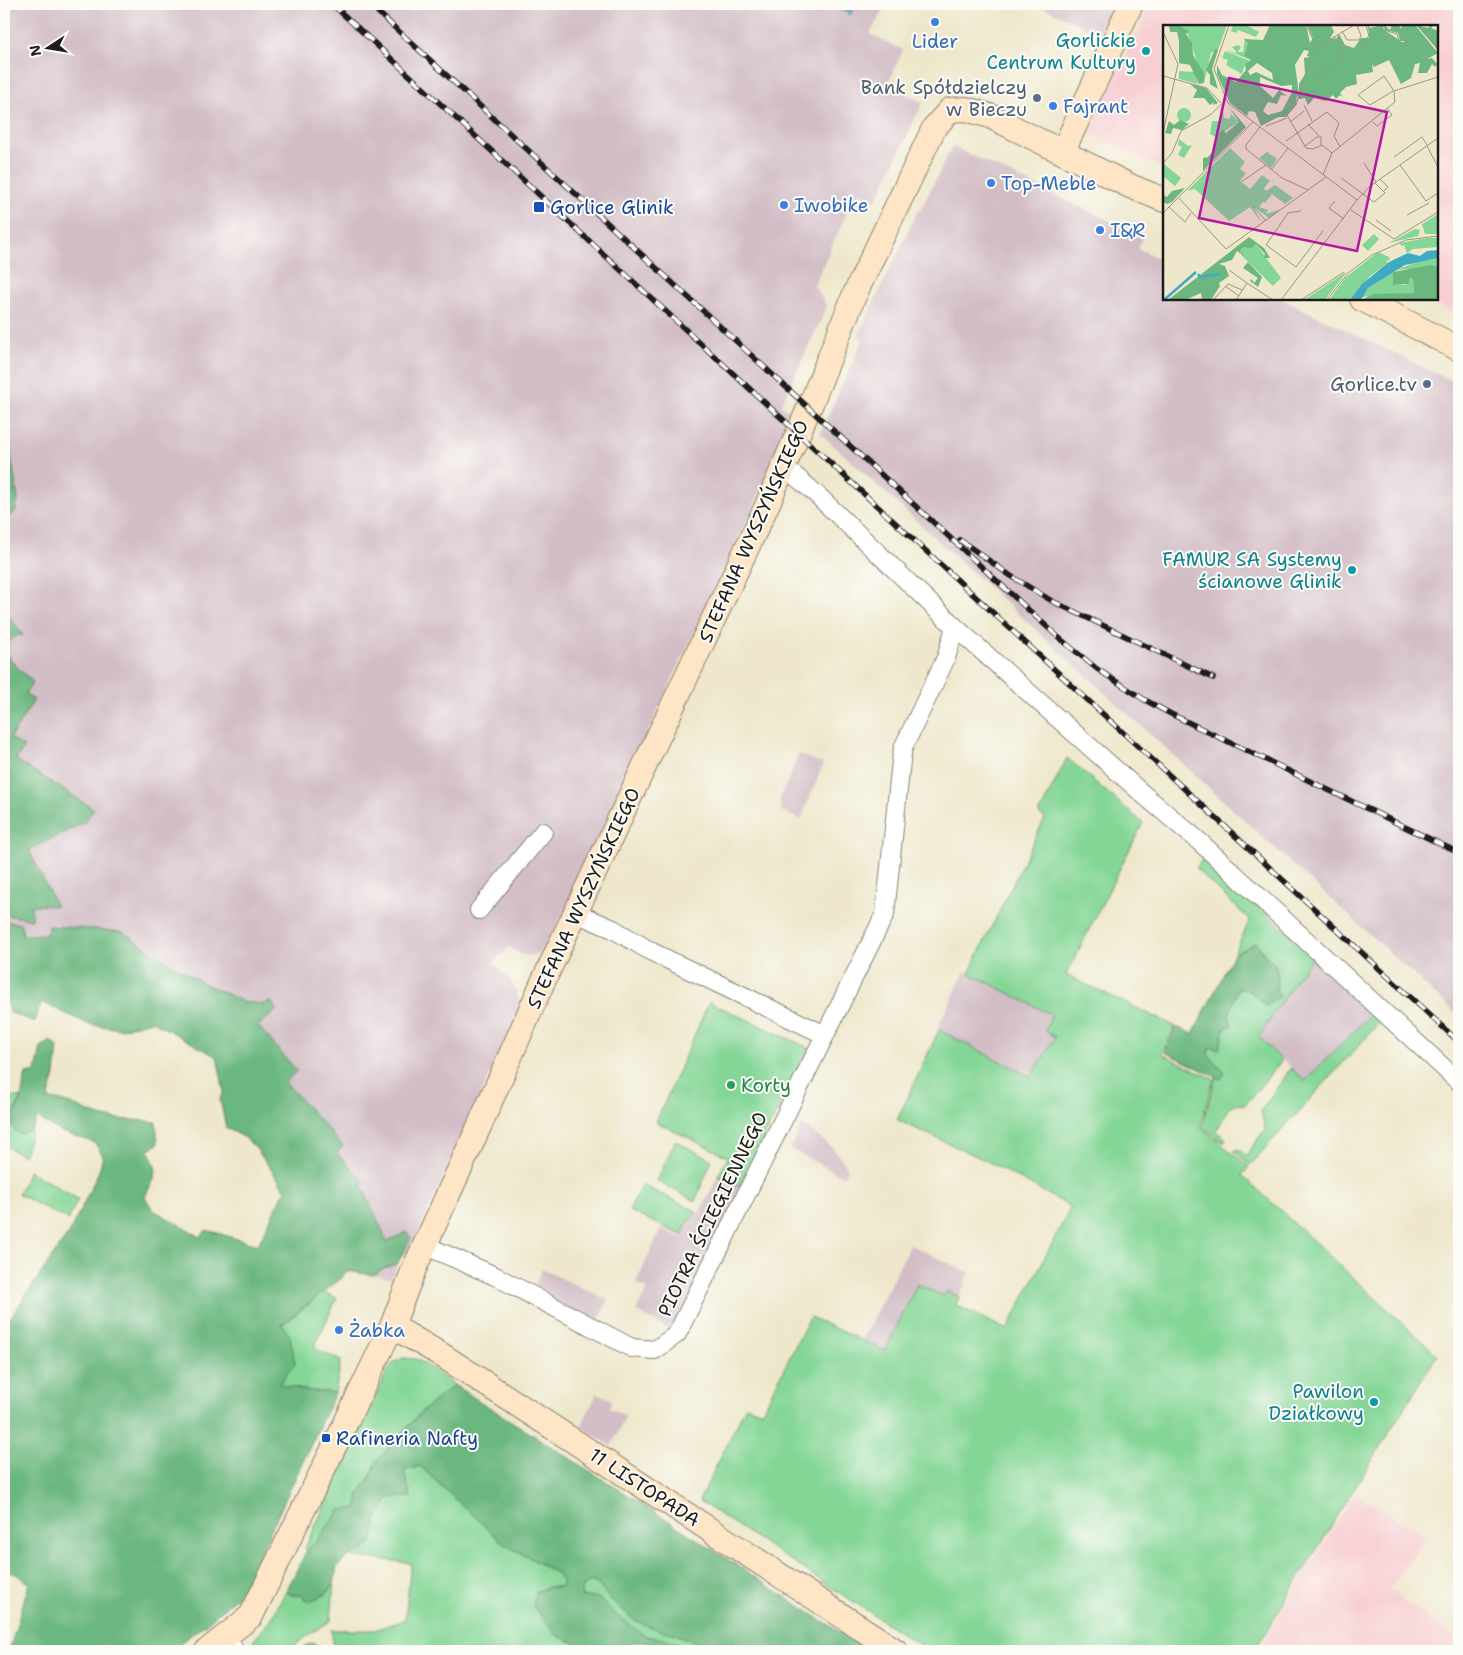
<svg xmlns="http://www.w3.org/2000/svg" width="1463" height="1655" font-family="'Shantell Sans',sans-serif">
<rect width="100%" height="100%" fill="#fdfcf7"/>
<filter id="ink" filterUnits="userSpaceOnUse"><feTurbulence type="fractalNoise" baseFrequency=".02" numOctaves="2"/><feDisplacementMap in="SourceGraphic" scale="10" xChannelSelector="R" yChannelSelector="G"/><feConvolveMatrix kernelMatrix="1 2 1 2 8 2 1 2 1" color-interpolation-filters="sRGB"/></filter>
<filter id="wash" filterUnits="userSpaceOnUse"><feTurbulence type="fractalNoise" baseFrequency=".0096" numOctaves="4" result="noise"/><feDisplacementMap in="SourceGraphic" scale="20" xChannelSelector="R" yChannelSelector="G"/><feGaussianBlur stdDeviation="1.12" result="paint"/><feColorMatrix in="noise" values="0 0 0 0 0 0 0 0 0 0 0 0 0 0 0 0 0 1.4 0 .05"/><feComposite in="paint" operator="in"/></filter>
<g filter="url(#wash)">
<rect width="100%" height="100%" fill="#eee7cb"/>
<path fill="#f7cfd2" d="M 1150,4 L 1459,4 L 1459,316 L 1425,299 L 1437,299 L 1437,26 L 1164,26 L 1164,169 L 1089,133 Z
M 1355,1493 L 1427,1538 L 1389,1590 L 1459,1640 L 1459,1646 L 1455,1651 L 1257,1651 Z"/>
<path fill="#d2bdc6" d="M 4,4 L 887,4 L 870,34 L 903,50 L 887,85 L 923,102 L 876,201 L 859,193 L 856,198 L 854,197 L 814,285 L 827,307 L 781,405 L 792,415 L 785,439 L 549,943 L 539,953 L 528,956 L 518,953 L 509,947 L 493,963 L 510,979 L 516,991 L 521,1006 L 409,1254 L 403,1253 L 391,1279 L 374,1275 L 331,1181 L 223,1042 L 4,975 Z
M 1036,4 L 1111,4 L 1098,33 Z
M 952,146 L 1143,237 L 1137,248 L 1164,261 L 1164,299 L 1281,299 L 1459,384 L 1459,1016 L 820,433 L 863,339 L 858,336 L 918,210 L 920,211 Z
M 799,754 L 823,764 L 801,820 L 781,811 L 780,798 Z
M 1314,956 L 1373,1012 L 1305,1081 L 1259,1037 L 1296,979 Z
M 965,971 L 1052,1015 L 1055,1036 L 1031,1077 L 937,1029 Z
M 802,1124 L 833,1148 L 841,1158 L 848,1168 L 844,1177 L 790,1149 Z
M 718,1176 L 747,1191 L 677,1334 L 636,1311 L 647,1289 L 636,1283 L 661,1228 L 681,1237 L 690,1219 L 693,1221 L 697,1211 L 700,1212 Z
M 910,1245 L 970,1273 L 959,1297 L 947,1291 L 944,1296 L 917,1285 L 885,1351 L 862,1340 Z
M 542,1269 L 608,1300 L 595,1329 L 531,1294 Z
M 597,1393 L 612,1400 L 609,1408 L 626,1416 L 611,1446 L 581,1427 Z"/>
<path fill="#84d696" stroke="#507959" d="M 1067,758 L 1143,823 L 1066,975 L 1175,1026 L 1162,1054 L 1214,1079 L 1200,1126 L 1249,1167 L 1242,1175 L 1437,1355 L 1254,1651 L 929,1651 L 699,1501 L 746,1406 L 762,1412 L 810,1317 L 885,1351 L 917,1284 L 943,1296 L 947,1291 L 959,1297 L 956,1305 L 1007,1330 L 1071,1207 L 985,1160 L 897,1120 L 939,1030 L 1031,1077 L 1055,1037 L 1045,1031 L 1052,1015 L 969,973 L 1045,818 L 1039,814 Z
M 1205,858 L 1314,956 L 1296,979 L 1259,1037 L 1282,1060 L 1245,1105 L 1232,1104 L 1216,1131 L 1226,1139 L 1224,1143 L 1202,1126 L 1216,1077 L 1221,1079 L 1222,1068 L 1214,1062 L 1207,1054 L 1210,1047 L 1219,1049 L 1229,1015 L 1238,987 L 1245,989 L 1256,996 L 1276,989 C 1281,962 1269,963 1257,943 L 1234,954 L 1250,920 L 1196,869 L 1200,862 Z
M 709,1002 L 809,1048 L 739,1187 L 718,1176 L 728,1157 L 656,1122 Z
M 1373,1012 L 1382,1020 L 1250,1165 L 1234,1151 L 1238,1149 L 1246,1156 L 1265,1129 L 1261,1111 L 1291,1068 L 1305,1081 Z
M 4,1097 L 21,1097 L 13,1114 L 22,1134 L 32,1129 L 24,1156 L 4,1146 Z
M 675,1141 L 712,1160 L 695,1201 L 657,1181 Z
M 29,1171 L 78,1199 L 68,1220 L 18,1194 Z
M 642,1185 L 696,1211 L 692,1220 L 689,1219 L 682,1235 L 629,1211 Z
M 324,1292 L 337,1298 L 314,1348 L 341,1361 L 335,1393 L 303,1390 L 279,1384 L 295,1364 L 282,1325 Z
M 403,1358 L 416,1359 L 430,1367 L 454,1385 L 420,1413 L 376,1462 L 374,1472 L 359,1494 L 356,1509 L 340,1510 L 316,1542 L 307,1550 L 305,1548 L 387,1372 L 393,1363 Z
M 420,1466 L 504,1544 L 555,1572 L 563,1582 L 560,1587 L 549,1587 L 556,1635 L 583,1646 L 588,1651 L 334,1651 L 333,1641 L 331,1630 L 374,1630 L 405,1620 L 411,1563 L 348,1556 L 365,1549 L 376,1526 L 376,1520 L 403,1471 Z
M 591,1581 L 598,1584 L 608,1597 L 659,1630 L 673,1633 L 717,1651 L 680,1651 L 677,1643 C 667,1639 656,1639 646,1636 C 628,1630 612,1613 600,1599 L 581,1597 L 583,1587 Z
M 334,1584 L 331,1621 L 314,1631 L 287,1651 L 253,1651 L 252,1647 L 254,1640 L 272,1618 L 286,1591 L 291,1595 L 300,1595 L 305,1599 L 326,1594 Z
M 731,1641 L 751,1651 L 727,1651 Z"/>
<path fill="#6bb77f" stroke="#446a4e" d="M 4,413 L 18,499 L 15,512 L 8,517 L 4,515 Z
M 7,614 L 23,635 C 17,635 12,637 9,643 C 0,657 24,672 33,682 L 25,694 L 34,700 L 10,738 L 24,747 L 16,760 L 94,809 L 85,822 L 29,850 L 56,906 L 31,905 L 32,919 L 4,915 L 4,618 Z
M 4,921 L 21,924 L 23,935 L 47,934 L 48,926 L 95,929 L 123,932 L 158,956 L 203,983 L 244,1002 L 264,1004 L 271,1001 L 277,1010 L 258,1026 L 297,1071 L 285,1082 L 343,1146 L 337,1153 L 365,1183 L 362,1186 L 387,1241 L 407,1232 L 411,1238 L 397,1264 L 384,1268 L 374,1275 L 346,1271 L 342,1278 L 282,1324 L 290,1336 L 295,1364 L 279,1384 L 303,1390 L 335,1393 L 242,1592 L 206,1624 L 169,1651 L 9,1651 L 29,1583 L 16,1574 L 4,1571 L 4,1327 L 72,1228 L 99,1171 L 103,1156 L 95,1143 L 62,1132 L 45,1123 L 38,1117 L 32,1129 L 22,1134 L 16,1132 L 12,1126 C 13,1111 19,1107 22,1094 C 23,1088 24,1081 26,1074 L 36,1072 L 41,1047 L 51,1041 L 58,1047 L 55,1075 L 48,1099 C 69,1100 81,1110 100,1116 C 119,1121 137,1119 156,1122 L 158,1144 L 148,1150 C 161,1176 156,1173 145,1197 L 153,1210 L 201,1237 L 206,1230 C 224,1234 241,1241 258,1245 L 281,1197 L 286,1191 L 255,1147 L 244,1137 L 226,1128 L 220,1099 L 224,1091 L 217,1057 L 152,1021 L 120,1029 L 88,1024 L 41,1002 L 35,1022 L 11,1013 L 4,1001 Z
M 1257,942 L 1264,955 L 1275,964 L 1278,977 L 1276,989 L 1280,997 L 1266,1006 C 1258,998 1250,989 1238,988 L 1229,1015 L 1232,1026 L 1225,1028 L 1219,1049 L 1210,1047 L 1208,1054 L 1225,1073 L 1221,1079 L 1165,1052 L 1176,1027 L 1193,1034 L 1234,954 Z
M 454,1385 L 664,1518 L 869,1651 L 751,1651 L 731,1641 L 727,1651 L 717,1651 L 673,1633 L 659,1630 L 634,1620 L 608,1597 L 598,1584 L 591,1581 L 583,1587 L 581,1597 L 594,1597 L 600,1599 L 612,1612 L 645,1636 L 670,1640 L 677,1643 L 680,1651 C 668,1649 639,1637 628,1645 C 628,1645 624,1651 623,1651 L 588,1651 L 583,1646 L 556,1635 L 533,1606 L 536,1592 L 549,1587 L 560,1587 L 563,1582 L 555,1572 L 504,1544 L 420,1466 L 404,1471 L 411,1497 L 389,1497 L 376,1520 L 376,1526 L 373,1540 L 365,1549 L 348,1556 L 337,1567 L 334,1584 L 326,1594 L 310,1601 L 305,1599 L 300,1595 L 291,1595 L 286,1591 L 307,1550 L 316,1542 L 340,1510 L 356,1508 L 359,1494 L 373,1472 L 376,1462 L 420,1413 Z
M 315,1643 L 317,1651 L 299,1651 L 309,1644 Z"/>
<path fill="#40abc0" stroke="#2e646e" d="M 831,4 L 856,4 L 850,15 Z"/>
</g>
<g filter="url(#ink)">
<g fill="none" stroke-linecap="round" stroke-linejoin="round">
<g stroke="#858274" stroke-width="20">
<path id="street" d="M 782,469 L 795,476 L 815,493 L 955,627 L 1144,795 L 1201,843 L 1459,1082
M 479,910 L 543,832
M 576,913 L 613,929 L 652,952 L 825,1035
M 424,1245 L 495,1276 L 632,1348 L 655,1350 L 677,1334 L 885,914 L 901,761 L 903,748 L 946,658 L 955,627
M 225,1636 L 235,1651"/>
</g>
<g stroke="#858274" stroke-width="26">
<path id="secondary" d="M 1063,151 L 1131,4
M 1362,299 L 1459,349
M 392,1326 L 440,1354 L 896,1651
M 207,1651 L 251,1616 L 336,1443 L 392,1326 L 414,1269 L 482,1120 L 542,984 L 768,503 L 812,401 L 854,296 L 934,128 L 950,110 L 966,109 L 990,116 L 1130,186 L 1164,200"/>
</g>
<use href="#street" stroke="#fff" stroke-width="18"/>
<use href="#secondary" stroke="#fde5c5" stroke-width="24"/>
<g stroke="#1c1c1c" stroke-width="5.5">
<path id="rail" d="M 332,4 L 1459,1042
M 369,4 L 1057,636 L 1097,669 L 1145,700 L 1171,714 L 1459,853
M 960,540 L 1011,576 L 1052,601 L 1213,678"/>
</g>
<use href="#rail" stroke="#fdfcf7" stroke-width="4" stroke-dasharray="11" stroke-linecap="butt"/>
</g>
</g>
<g fill="#3f7fe0" stroke="#fdfcf7" stroke-width="2">
<circle cx="935" cy="22" r="5"/>
<circle cx="1053" cy="106" r="5"/>
<circle cx="991" cy="183" r="5"/>
<circle cx="784" cy="205" r="5"/>
<circle cx="1100" cy="230" r="5"/>
<circle cx="339" cy="1330" r="5"/>
</g>
<g fill="#0f9aa8" stroke="#fdfcf7" stroke-width="2">
<circle cx="1146" cy="51" r="5"/>
<circle cx="1352" cy="570" r="5"/>
<circle cx="1374" cy="1402" r="5"/>
</g>
<g fill="#5c6f8a" stroke="#fdfcf7" stroke-width="2">
<circle cx="1037" cy="98" r="5"/>
<circle cx="1427" cy="384" r="5"/>
</g>
<g fill="#1a4fb4" stroke="#fdfcf7" stroke-width="2">
<rect x="533" y="201" width="12" height="12" rx="2.5"/>
<rect x="321" y="1433" width="10" height="10" rx="2.5"/>
</g>
<circle fill="#2e9e5b" stroke="#fdfcf7" stroke-width="2" cx="731" cy="1085" r="5"/>
<g text-anchor="middle" stroke-width="4" stroke-linejoin="round" paint-order="stroke">
<g font-size="19" fill="#0d838f" stroke="#fdfcf7" text-anchor="end">
<text x="1136" y="47">Gorlickie<tspan x="1136" dy="22">Centrum Kultury</tspan></text>
<text x="1342" y="566">FAMUR SA Systemy<tspan x="1342" dy="22">ścianowe Glinik</tspan></text>
<text x="1364" y="1398">Pawilon<tspan x="1364" dy="22">Działkowy</tspan></text>
</g>
<g font-size="19" fill="#366cbe" stroke="#fdfcf7" text-anchor="start">
<text x="935" y="48" text-anchor="middle">Lider</text>
<text x="1063" y="113">Fajrant</text>
<text x="1001" y="190">Top-Meble</text>
<text x="794" y="212">Iwobike</text>
<text x="1110" y="237">I&amp;R</text>
<text x="349" y="1337">Żabka</text>
</g>
<g font-size="19" fill="#4e5e75" stroke="#fdfcf7" text-anchor="end">
<text x="1027" y="94">Bank Spółdzielczy<tspan x="1027" dy="22">w Bieczu</tspan></text>
<text x="1417" y="391">Gorlice.tv</text>
</g>
<g font-size="19" fill="#164399" stroke="#fdfcf7" text-anchor="start">
<text x="550" y="214">Gorlice Glinik</text>
<text x="336" y="1445">Rafineria Nafty</text>
</g>
<g font-size="19" fill="#1c1c1c" stroke="#fdfcf7">
<text transform="translate(753 531) rotate(-66)" y="7">STEFANA WYSZYŃSKIEGO</text>
<text transform="translate(583 898) rotate(-65)" y="7">STEFANA WYSZYŃSKIEGO</text>
<text transform="translate(712 1214) rotate(-64)" y="7">PIOTRA ŚCIEGIENNEGO</text>
<text transform="translate(645 1487) rotate(33)" y="7">11 LISTOPADA</text>
</g>
<g font-size="19" fill="#27864d" stroke="#fdfcf7" text-anchor="start">
<text x="741" y="1092">Korty</text>
</g>
</g>
<g transform="translate(1163 25)">
<rect width="275" height="275" fill="#eee7cb"/>
<path d="M 16,0 L 64,0 L 55,25 L 48,28 L 41,58 L 23,4 ZM 70,0 L 83,0 L 96,7 L 93,12 L 75,5 L 73,8 L 68,6 ZM 82,13 L 85,18 L 81,31 L 88,35 L 62,25 L 74,28 L 69,22 L 75,20 L 78,22 L 75,27 L 80,27 ZM 62,26 L 87,36 L 82,39 L 79,49 L 63,40 L 65,35 L 59,33 ZM 16,46 L 31,47 L 35,59 L 16,54 ZM 59,81 L 61,93 L 67,94 L 68,89 L 76,97 L 53,112 L 47,109 L 49,96 L 56,96 ZM14 90a7 7 0 1 1 14 0a7 7 0 1 1-14 0ZM 16,114 L 25,121 L 29,120 L 21,133 L 15,130 L 19,122 L 15,120 ZM 67,123 L 82,137 L 77,144 L 83,148 L 77,156 L 87,164 L 99,150 L 107,156 L 101,163 L 103,166 L 112,160 L 130,173 L 122,179 L 109,169 L 102,178 L 100,177 L 96,182 L 105,185 L 103,189 L 118,184 L 106,193 L 90,181 L 99,198 L 87,182 L 66,196 L 32,164 L 24,166 ZM 104,127 L 114,134 L 108,143 L 96,133 ZM 1,139 L 18,153 L 12,161 L 0,151 ZM 275,189 L 275,209 L 262,209 L 259,199 ZM 252,204 L 257,205 L 255,211 L 226,218 ZM 211,209 L 216,214 L 205,226 L 199,220 ZM 264,213 L 275,213 L 275,222 L 250,224 L 244,228 L 241,220 L 238,221 L 237,218 ZM 93,219 L 118,253 L 110,261 L 74,226 L 79,231 L 77,226 L 81,222 ZM 215,227 L 226,232 L 227,235 L 223,236 L 225,238 L 207,251 L 187,275 L 166,275 L 183,252 ZM 275,233 L 275,242 L 233,245 L 254,237 ZM 230,247 L 230,260 L 243,260 L 247,253 L 250,254 L 251,268 L 199,272 L 205,263 ZM 183,248 L 162,275 L 141,275 L 183,247 Z" fill="#84d696"/>
<path d="M 6,0 L 16,0 L 26,6 L 23,9 L 29,18 L 30,30 L 41,48 L 41,58 L 36,59 L 27,40 L 16,38 L 16,16 L 14,7 L 7,7 ZM 107,0 L 143,0 L 147,18 L 150,13 L 144,0 L 168,0 L 171,7 L 167,13 L 173,14 L 176,9 L 182,20 L 191,23 L 198,13 L 206,13 L 205,0 L 207,3 L 220,0 L 220,4 L 239,17 L 243,17 L 237,15 L 235,8 L 222,5 L 221,0 L 227,5 L 229,0 L 236,0 L 238,4 L 239,0 L 252,0 L 275,28 L 264,34 L 269,33 L 274,39 L 272,42 L 269,39 L 264,48 L 255,48 L 257,38 L 252,39 L 248,53 L 238,59 L 226,35 L 211,42 L 209,39 L 210,47 L 193,50 L 194,59 L 183,62 L 177,68 L 180,72 L 177,70 L 173,74 L 170,70 L 163,76 L 151,73 L 145,80 L 142,73 L 136,74 L 134,70 L 133,80 L 123,92 L 115,92 L 98,101 L 92,87 L 86,86 L 84,91 L 67,78 L 54,49 L 54,40 L 59,50 L 73,57 L 83,45 L 82,39 L 88,35 L 81,31 L 85,18 L 81,14 L 100,15 ZM 141,25 L 146,26 L 144,31 L 147,32 L 141,33 L 142,49 L 136,59 L 136,69 L 132,40 ZM 94,38 L 109,48 L 110,55 L 93,47 L 87,50 L 85,46 ZM 97,52 L 118,61 L 129,60 L 129,67 L 119,86 L 105,90 L 100,86 L 105,77 L 114,79 L 118,70 L 124,71 L 116,65 L 110,73 L 97,61 ZM 253,0 L 265,3 L 267,0 L 271,0 L 268,3 L 275,6 L 275,25 ZM 52,24 L 55,25 L 49,44 L 55,64 L 47,59 L 47,50 L 43,45 ZM 27,59 L 43,63 L 55,78 L 50,80 L 51,77 L 47,80 L 41,73 L 30,73 L 34,65 ZM 66,82 L 83,102 L 40,146 L 40,133 L 45,132 L 52,124 L 53,110 L 60,105 L 63,108 L 76,97 ZM 17,95 L 26,99 L 19,105 L 10,103 L 8,109 L 2,108 L 6,96 L 11,100 ZM 22,163 L 9,177 L 4,179 L 0,177 L 0,170 L 4,172 L 9,166 ZM 86,212 L 101,223 L 107,233 L 101,233 L 102,229 L 93,219 L 88,223 L 81,222 L 77,226 L 82,231 L 74,226 L 69,235 L 56,239 L 62,241 L 66,251 L 56,258 L 57,261 L 48,275 L 39,275 L 38,268 L 22,275 L 5,275 ZM 85,237 L 99,252 L 95,262 L 87,256 L 89,254 L 91,258 L 95,253 L 80,243 ZM 268,240 L 275,242 L 275,275 L 198,275 L 211,269 L 251,268 L 250,254 L 247,253 L 245,259 L 230,260 L 230,247 Z" fill="#6bb77f" fill-rule="evenodd"/>
<path d="M 275,225 L 275,233 L 242,240 L 205,263 L 198,275 L 187,275 L 199,259 L 226,237 L 245,228 L 257,231 L 264,226 Z" fill="#40abc0"/>
<path fill="none" stroke="#40abc0" stroke-width="2.5" d="M 35,249 L 37,252 L 57,249M 1,275 L 33,247"/>
<path fill="none" stroke="#9a9685" stroke-width="1" d="M 66,0 L 51,44 L 65,78 L 194,175 L 118,275M 143,0 L 154,23M 221,0 L 221,5 L 234,9 L 236,15 L 245,16M 256,0 L 275,25M 179,6 L 184,15 L 196,15 L 198,11 L 194,0M 0,7 L 15,39 L 0,108M 197,20 L 206,11 L 203,0M 0,51 L 44,63 L 58,78M 152,53 L 182,31 L 171,11M 230,66 L 207,80 L 195,70 L 221,51 L 231,66M 141,80 L 149,96M 127,97 L 141,86M 210,97 L 214,101 L 229,90 L 224,83M 145,99 L 156,111M 103,101 L 124,93M 97,102 L 83,120 L 83,124 L 119,153 L 145,165M 123,116 L 164,87 L 176,98 L 171,111 L 177,122M 142,121 L 154,112 L 158,112 L 158,120M 264,121 L 275,142M 169,128 L 232,77 L 231,66 L 275,52M 231,132 L 259,112 L 264,120M 0,138 L 9,128 L 18,106 L 47,90 L 63,75M 201,138 L 213,157M 237,140 L 263,176 L 275,168M 108,145 L 125,123M 160,150 L 169,128 L 159,120 L 150,124 L 143,123 L 124,90 L 133,80 L 149,29 L 158,20 L 191,0M 178,153 L 211,177 L 222,168 L 212,158M 217,154 L 225,162 L 220,167M 78,157 L 103,140M 15,172 L 63,224 L 163,152M 194,175 L 206,162 L 275,113M 172,176 L 166,183 L 181,194M 90,181 L 103,196M 6,182 L 22,197 L 28,188M 188,185 L 231,214 L 275,187M 138,186 L 125,188 L 103,220 L 133,242 L 160,206M 0,188 L 90,97M 244,190 L 266,178M 213,195 L 228,206M 66,245 L 84,258 L 73,275M 84,258 L 110,275M 62,261 L 76,271M 50,275 L 65,259 L 79,265M 138,275 L 181,247M 164,275 L 185,248 L 209,230 L 243,215 L 275,211"/>
<path fill="#b5179e" fill-opacity="0.15" stroke="#b5179e" stroke-width="2.5" d="M 66,53 L 224,87 L 194,226 L 36,193 Z"/>
<rect width="275" height="275" fill="none" stroke="#1c1c1c" stroke-width="2.5"/>
</g>
<rect width="1463" height="1655" fill="none" stroke="#fdfcf7" stroke-width="20"/>
<g transform="translate(48 48) rotate(258)" stroke="#fdfcf7" stroke-width="4" paint-order="stroke">
<path d="M0-4L9 19L0 12L-9 19Z" fill="#1c1c1c"/>
<text y="-8" font-size="14" font-weight="bold" text-anchor="middle" fill="#1c1c1c">N</text>
</g>
</svg>
